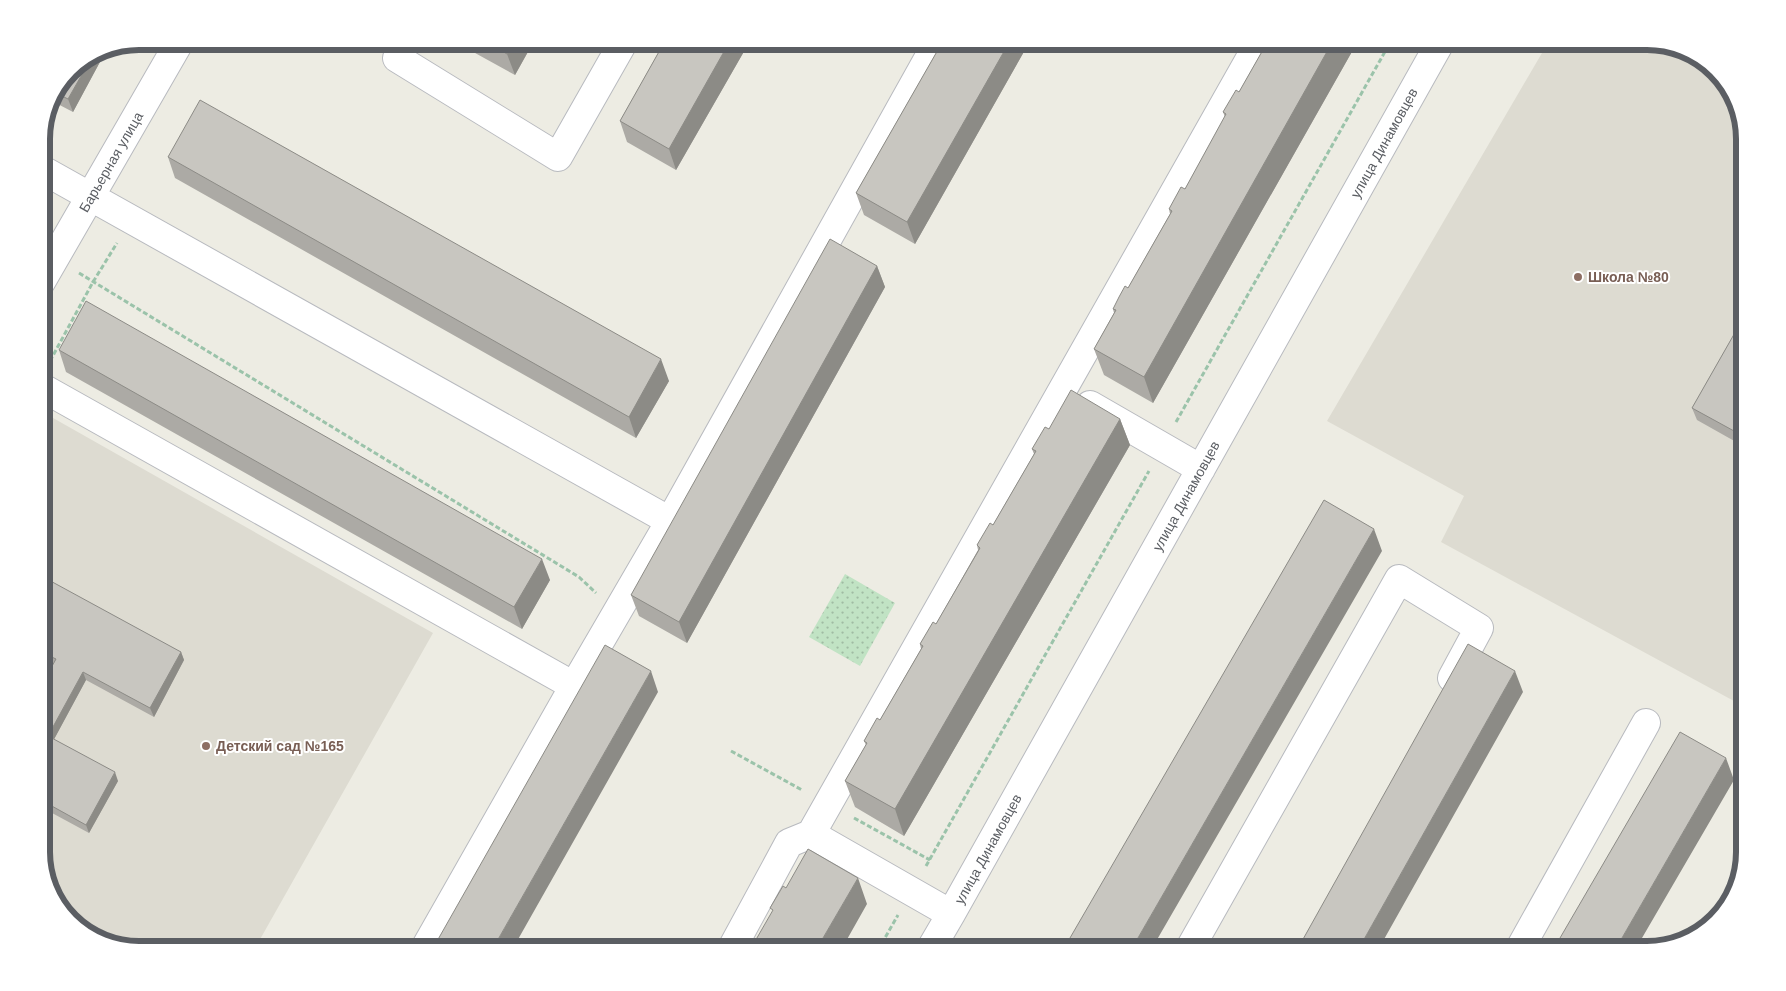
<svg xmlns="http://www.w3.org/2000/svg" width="1786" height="991" font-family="Arial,sans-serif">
<defs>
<pattern id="park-dots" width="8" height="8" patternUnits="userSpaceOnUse" patternTransform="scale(1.25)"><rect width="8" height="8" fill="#c1e3c4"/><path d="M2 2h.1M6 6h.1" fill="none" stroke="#a0bba3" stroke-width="1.8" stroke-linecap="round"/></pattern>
</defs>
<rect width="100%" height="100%" fill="#edece3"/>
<path fill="#dddbd1" d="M 1549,41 L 1647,41 L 1696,54 L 1728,85 L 1745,133 L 1745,707 L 1441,542 L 1464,496 L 1327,421 Z
M 46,414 L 433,633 L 254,950 L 139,950 L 90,937 L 58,906 L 41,858 L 41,423 Z"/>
<path fill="url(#park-dots)" d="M 845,574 L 895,603 L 860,666 L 809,637 Z"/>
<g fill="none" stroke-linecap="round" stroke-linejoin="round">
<g stroke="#b8babf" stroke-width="30">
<path id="minor" d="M 407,41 L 397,58 L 558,157 L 624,41
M 41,169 L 670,521 L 938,41
M 41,282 L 180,41
M 41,387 L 574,686
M 1090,405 L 1201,469
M 951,914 L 811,834 L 1260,41
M 424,950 L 574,686 L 670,521
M 731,950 L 789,843 L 811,834
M 930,950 L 951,914 L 1441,41
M 1189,950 L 1399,579 L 1479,628 L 1452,678
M 1519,950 L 1646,723"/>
</g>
<path stroke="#9bc3aa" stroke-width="3" stroke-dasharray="5 2.5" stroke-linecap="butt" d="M 79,273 L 579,577 L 596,593
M 50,361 L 93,282 L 117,243
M 1176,422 L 1391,41
M 731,751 L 802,790
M 854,818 L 930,860
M 926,866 L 1149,471
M 878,950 L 898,915"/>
<use href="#minor" stroke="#fff" stroke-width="28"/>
</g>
<path fill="#acaaa5" d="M 464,41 L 534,41 L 515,75 L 466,48 Z
M 665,41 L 750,41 L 676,170 L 627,142 L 620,121 Z
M 943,41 L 1030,41 L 915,244 L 864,215 L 856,193 Z
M 1268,41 L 1358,41 L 1153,403 L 1104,375 L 1094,349 L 1114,313 L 1113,309 L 1128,288 L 1170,214 L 1169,209 L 1185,189 L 1225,117 L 1223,112 L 1239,92 Z
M 108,47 L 73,112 L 50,100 L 51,96 L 70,70 L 102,49 Z
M 168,157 L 669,381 L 636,438 L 175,178 Z
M 877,266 L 885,287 L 687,643 L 639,616 L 631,595 Z
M 1745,315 L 1745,447 L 1697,420 L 1692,408 Z
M 59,350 L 550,580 L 522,629 L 66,372 Z
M 1120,419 L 1130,445 L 904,836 L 855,807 L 845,781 L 866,745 L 864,741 L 880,720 L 921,649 L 920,644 L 936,624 L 978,550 L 977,545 L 993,525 L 1034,454 L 1032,449 L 1049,429 Z
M 41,584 L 181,652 L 184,660 L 154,717 L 86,680 L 54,739 L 118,781 L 89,833 L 41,807 L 41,686 L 53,665 L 41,659 Z"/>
<path fill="#8c8b86" d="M 514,41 L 534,41 L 515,75 L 507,54 Z
M 730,41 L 750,41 L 676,170 L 669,149 Z
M 1010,41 L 1030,41 L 915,244 L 907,222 Z
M 1333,41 L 1358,41 L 1153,403 L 1144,377 Z
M 108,47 L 73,112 L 68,99 L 93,55 L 102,49 Z
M 877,266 L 885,287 L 687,643 L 679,622 Z
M 661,359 L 669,381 L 636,438 L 629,417 Z
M 1120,419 L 1130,445 L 904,836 L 895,809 Z
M 1374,529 L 1382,551 L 1151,950 L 1131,950 Z
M 542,559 L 550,580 L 522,629 L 514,607 Z
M 181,652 L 184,660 L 154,717 L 150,708 Z
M 651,671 L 658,692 L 512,950 L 492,950 Z
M 1515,671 L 1523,692 L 1378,950 L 1358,950 Z
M 83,672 L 86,680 L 51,745 L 48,736 Z
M 1726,758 L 1734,780 L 1635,950 L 1615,950 Z
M 115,772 L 118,781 L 89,833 L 86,825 Z
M 858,878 L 867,904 L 841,950 L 816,950 Z"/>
<path fill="#c8c6c0" stroke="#8c8b86" d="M 485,41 L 514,41 L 507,54 Z
M 665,41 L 730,41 L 669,149 L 620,121 Z
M 943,41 L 1010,41 L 907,222 L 856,193 Z
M 1268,41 L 1333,41 L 1144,377 L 1094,349 L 1116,310 L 1113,309 L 1119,297 L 1125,286 L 1128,288 L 1172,211 L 1169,209 L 1181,187 L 1185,189 L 1226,114 L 1223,112 L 1236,90 L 1239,92 Z
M 93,55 L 68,99 L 54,92 L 70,70 Z
M 200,100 L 661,359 L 629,417 L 168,157 Z
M 830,239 L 877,266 L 679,622 L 631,595 Z
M 86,301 L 542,559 L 514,607 L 59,350 Z
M 1745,315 L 1745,437 L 1692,408 Z
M 1071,390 L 1120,419 L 895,809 L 845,781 L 867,743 L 864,741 L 877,718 L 880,720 L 923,646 L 920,644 L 933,622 L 936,624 L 980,548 L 977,545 L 990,523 L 993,525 L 1036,451 L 1032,449 L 1045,427 L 1049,429 Z
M 1324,500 L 1374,529 L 1131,950 L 1063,950 Z
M 45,578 L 181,652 L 150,708 L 83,672 L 48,736 L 115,772 L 86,825 L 41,800 L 41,686 L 56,659 L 41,652 L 41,584 Z
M 1468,644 L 1515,671 L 1358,950 L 1297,950 Z
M 605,645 L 651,671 L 492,950 L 432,950 Z
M 1680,732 L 1726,758 L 1615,950 L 1553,950 Z
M 808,849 L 858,878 L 816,950 L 750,950 L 773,910 L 770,908 L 783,886 L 786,888 Z"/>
<g fill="#8d6e63" stroke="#fff" stroke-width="2">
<circle cx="1578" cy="277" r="5"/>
<circle cx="206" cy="746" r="5"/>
</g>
<g text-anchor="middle" stroke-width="4" stroke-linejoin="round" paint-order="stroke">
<g font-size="14" fill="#5b5e63" stroke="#fff">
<text transform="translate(1384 143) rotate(-61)" y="5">улица Динамовцев</text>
<text transform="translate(111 162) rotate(-60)" y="5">Барьерная улица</text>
<text transform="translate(1186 496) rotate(-61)" y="5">улица Динамовцев</text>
<text transform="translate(988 849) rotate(-61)" y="5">улица Динамовцев</text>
</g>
<g font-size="14" font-weight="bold" fill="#785e54" stroke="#fff" text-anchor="start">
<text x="1588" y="282">Школа №80</text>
<text x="216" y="751">Детский сад №165</text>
</g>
</g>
<path d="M0 0H1786V991H0ZM139 50H1647A89 89 0 0 1 1736 139V852A89 89 0 0 1 1647 941H139A89 89 0 0 1 50 852V139A89 89 0 0 1 139 50Z" fill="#fff" fill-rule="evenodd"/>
<path fill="none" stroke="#5b5e63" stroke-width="6" d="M139 50H1647A89 89 0 0 1 1736 139V852A89 89 0 0 1 1647 941H139A89 89 0 0 1 50 852V139A89 89 0 0 1 139 50Z"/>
</svg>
